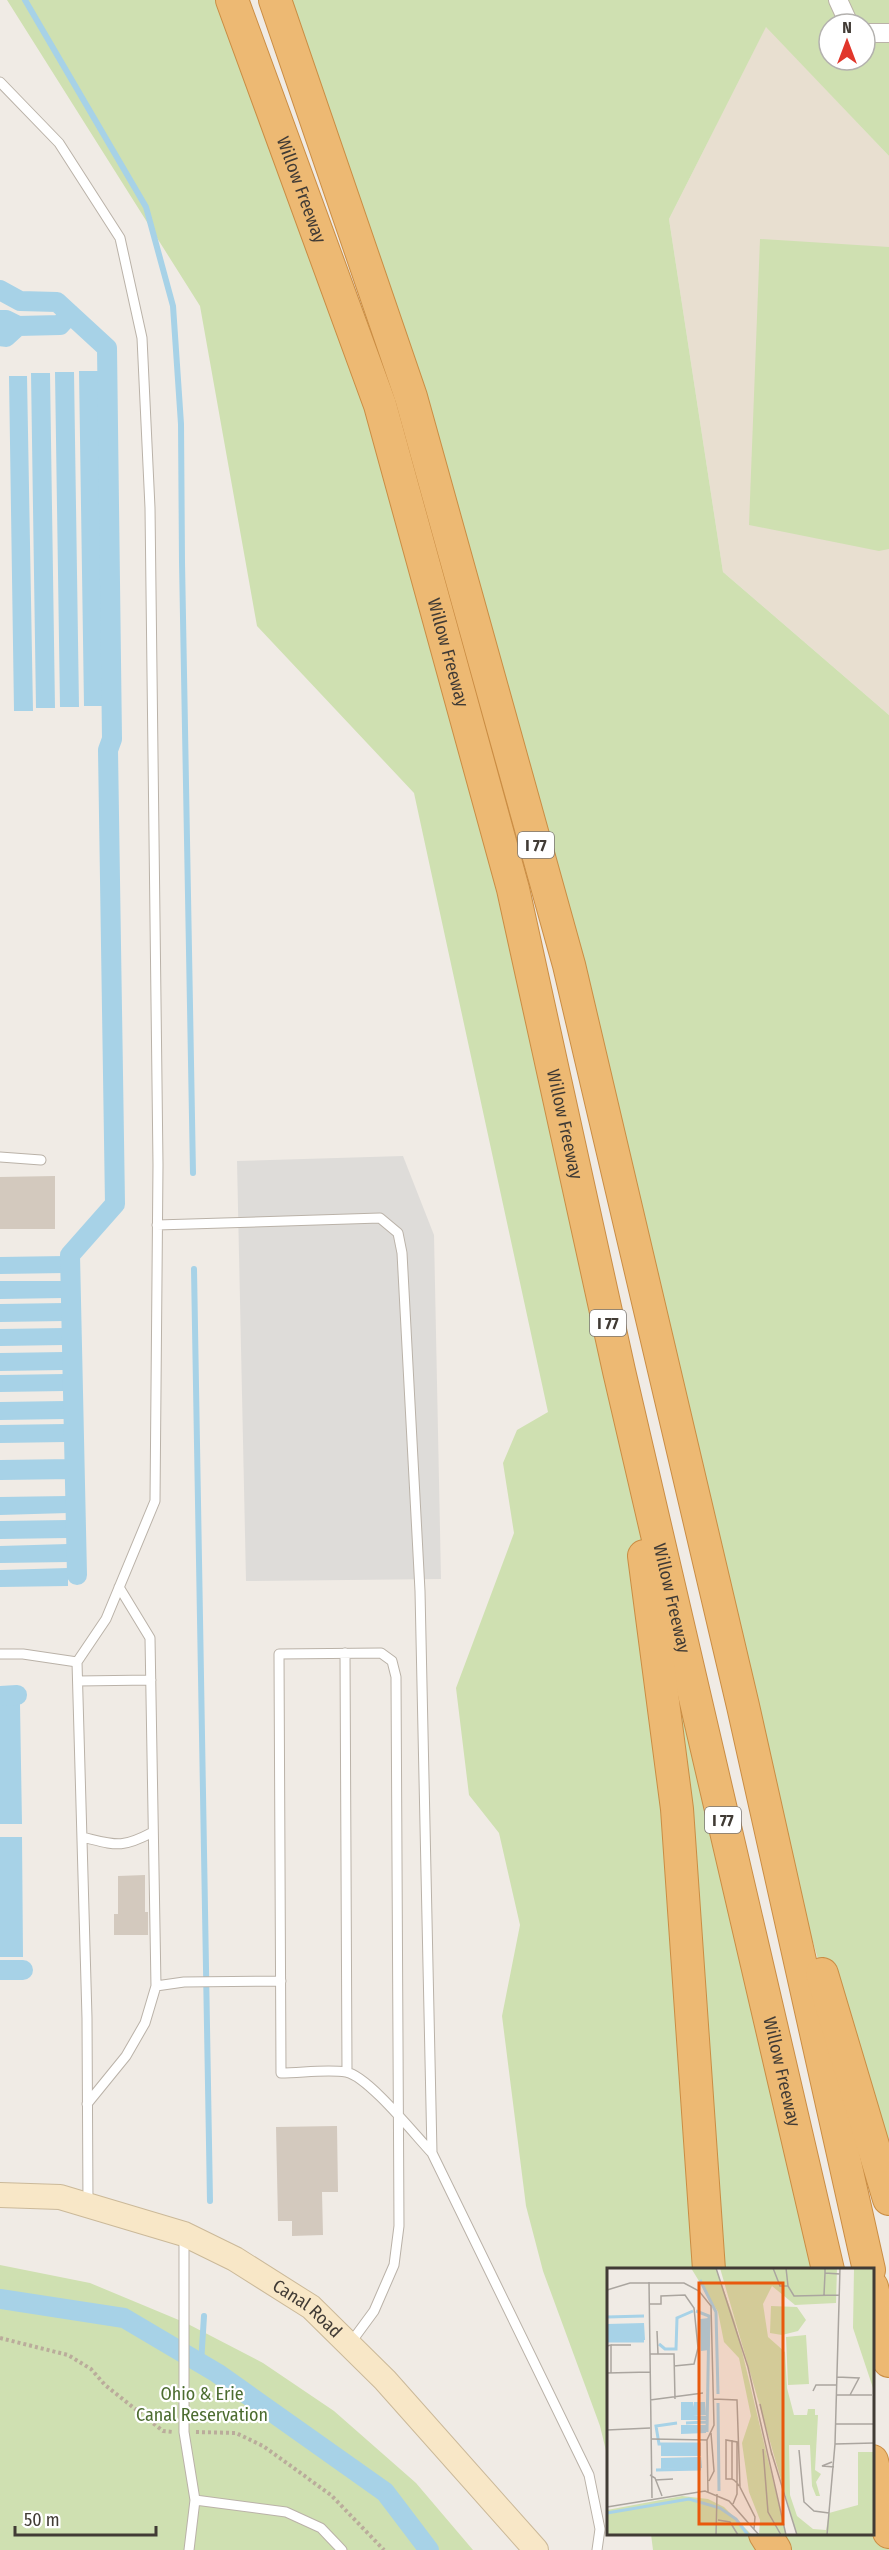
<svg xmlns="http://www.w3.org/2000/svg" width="889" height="2550" font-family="'Fira Sans Condensed',sans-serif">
<rect width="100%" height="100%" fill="#f0ebe5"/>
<path fill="#e8dfd0" d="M 766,26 L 889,156 L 889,715 L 723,572 L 669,219 Z"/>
<path fill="#cfe0b1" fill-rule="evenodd" d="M 7,0 L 232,0 L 380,405 L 513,889 L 828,2269 L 608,2270 L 608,2459 L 600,2426 L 543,2271 L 526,2206 L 502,2016 L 520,1925 L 499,1833 L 469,1795 L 456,1688 L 514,1533 L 503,1463 L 517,1430 L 548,1412 L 414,793 L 257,626 L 200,306 Z
M 275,0 L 889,0 L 889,156 L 766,27 L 669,219 L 723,572 L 889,715 L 889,2199 L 743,1706 L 569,965 ZM 829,24 L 865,24 L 865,60 L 829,60 Z
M 760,239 L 889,247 L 889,549 L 879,551 L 749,525 Z
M 0,2265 L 90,2283 L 186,2323 L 263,2363 L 334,2411 L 416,2483 L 473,2550 L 0,2550 Z
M 873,2461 L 889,2532 L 889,2550 L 653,2550 L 651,2534 L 872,2534 Z"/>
<path fill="#dedcd9" d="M 403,1156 L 434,1235 L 441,1579 L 246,1581 L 237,1161 Z"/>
<path fill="#a7d2e7" d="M 79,371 L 98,371 L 103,706 L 84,706 Z
M 55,372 L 74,372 L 79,707 L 60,707 Z
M 31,373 L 50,373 L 55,708 L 36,708 Z
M 9,376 L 27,376 L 33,711 L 14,711 Z
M 65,1256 L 65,1273 L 0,1274 L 0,1257 Z
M 0,1281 L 64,1281 L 64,1298 L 0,1299 Z
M 65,1303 L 65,1321 L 0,1322 L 0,1304 Z
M 65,1328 L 65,1345 L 0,1346 L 0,1329 Z
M 65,1352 L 65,1370 L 0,1371 L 0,1353 Z
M 65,1374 L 65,1391 L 0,1392 L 0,1375 Z
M 66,1401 L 66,1419 L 0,1420 L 0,1402 Z
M 66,1424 L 66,1442 L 0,1443 L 0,1425 Z
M 68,1496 L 68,1513 L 0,1515 L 0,1497 Z
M 68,1520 L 68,1538 L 0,1539 L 0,1521 Z
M 68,1544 L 69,1562 L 0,1563 L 0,1546 Z
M 68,1568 L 68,1586 L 0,1587 L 0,1570 Z
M 0,1704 L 20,1704 L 22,1824 L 0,1824 Z
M 0,1837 L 22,1837 L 23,1957 L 0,1957 Z"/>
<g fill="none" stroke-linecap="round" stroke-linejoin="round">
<path stroke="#a7d2e7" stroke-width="6" d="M 25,0 L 146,207 L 173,306 L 181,424 L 182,562 L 193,1173
M 194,1269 L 210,2201
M 201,2364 L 204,2316"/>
<path stroke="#a7d2e7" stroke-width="20" d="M 0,290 L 20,301 L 57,302 L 107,348 L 112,739 L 108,750 L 115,1204 L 70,1255 L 77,1575
M 0,320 L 6,320 L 18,326 L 60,325 L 70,314
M 0,336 L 6,337 L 18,326
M 0,1470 L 74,1469
M 0,1696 L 17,1695
M 0,1970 L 23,1970
M 0,2299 L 124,2318 L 217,2373 L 385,2492 L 429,2550"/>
</g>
<path fill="#d3c9be" d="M 55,1176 L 55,1229 L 0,1229 L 0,1177 Z
M 145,1875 L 145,1912 L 148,1912 L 148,1935 L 114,1935 L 114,1914 L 118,1914 L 118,1876 Z
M 337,2126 L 338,2192 L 322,2192 L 323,2235 L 292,2236 L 292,2221 L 278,2221 L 276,2127 Z"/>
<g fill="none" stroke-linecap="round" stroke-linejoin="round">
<g stroke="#bab2a8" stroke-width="11">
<path id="lane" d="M 0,82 L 59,143 L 120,238 L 142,338 L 150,508 L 158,1165 L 155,1501 L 106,1619 L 77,1662 L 87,2018 L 88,2205
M 0,1157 L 41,1160
M 157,1225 L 380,1218 L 398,1233 L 402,1253 L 420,1591 L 432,2153 L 589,2475 L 600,2529 L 597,2550
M 345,1653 L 347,2072
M 0,1654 L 23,1654 L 77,1662
M 78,1681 L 151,1680
M 82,1837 C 116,1845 121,1849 153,1832
M 156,1986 L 184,1982 L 281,1981
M 87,2104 L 126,2056 L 145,2023 L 156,1986 L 150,1638 L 119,1587
M 184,2236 L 184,2432 L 195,2500 L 189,2550
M 349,2345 L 374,2311 L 394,2265 L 399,2226 L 396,1677 L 392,1661 L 381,1653 L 279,1654 L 281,2073 C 301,2073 326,2069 346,2072 C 368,2076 415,2135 432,2153
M 195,2500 L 286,2512 L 321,2528 L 342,2550"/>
</g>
<g stroke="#bab2a8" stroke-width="20">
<path id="street" d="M 838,0 L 849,24
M 865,33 L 889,33"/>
</g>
<g stroke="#cbb999" stroke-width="26">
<g id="secondary">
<path id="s1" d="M 0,2195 L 60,2197 L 184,2234 L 235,2259 L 311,2307 L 385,2380 L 536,2550"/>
</g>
</g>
<g stroke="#ca8d44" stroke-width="34">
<g id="highway">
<path id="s2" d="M 232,0 L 380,405 L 513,889 L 619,1371 L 828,2270"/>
<path d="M 275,0 L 411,397 L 569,965 L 743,1706 L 869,2270"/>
<path d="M 644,1556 L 677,1809 L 709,2270"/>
<path d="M 822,1974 L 889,2199"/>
<path d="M 872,2287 L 889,2361"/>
<path d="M 872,2461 L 889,2532"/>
<path d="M 765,2534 L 775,2550"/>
</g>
</g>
<path stroke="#baac9b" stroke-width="4" stroke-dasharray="3 3" stroke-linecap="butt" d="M 0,2338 L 68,2355 L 91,2369 L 105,2385 L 163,2431 L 173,2432
M 196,2432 L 236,2433 L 263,2446 L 331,2495 L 384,2550"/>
<use href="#lane" stroke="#fff" stroke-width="9"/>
<use href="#street" stroke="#fff" stroke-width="18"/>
<use href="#secondary" stroke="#f8e7c7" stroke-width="24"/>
<use href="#highway" stroke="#edb973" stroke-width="32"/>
</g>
<g text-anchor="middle" stroke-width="4.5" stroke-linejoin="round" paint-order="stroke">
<g fill="#fff" stroke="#7a7672" stroke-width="1.5">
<rect x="518" y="832" width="36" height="26" rx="4.5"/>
<rect x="590" y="1310" width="36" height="26" rx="4.5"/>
<rect x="705" y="1807" width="36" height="26" rx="4.5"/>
</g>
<g font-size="16" font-weight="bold" fill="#413b35">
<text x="536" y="851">I 77</text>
<text x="608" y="1329">I 77</text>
<text x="723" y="1826">I 77</text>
</g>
<g font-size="18" fill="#413b35" stroke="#fff">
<text dy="6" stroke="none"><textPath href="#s2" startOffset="202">Willow Freeway</textPath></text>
<text dy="6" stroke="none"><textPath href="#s2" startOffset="688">Willow Freeway</textPath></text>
<text dy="6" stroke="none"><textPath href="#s2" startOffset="1174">Willow Freeway</textPath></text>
<text dy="6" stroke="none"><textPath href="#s2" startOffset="1660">Willow Freeway</textPath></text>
<text dy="6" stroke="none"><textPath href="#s2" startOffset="2146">Willow Freeway</textPath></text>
<text dy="6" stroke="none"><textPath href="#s1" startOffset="334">Canal Road</textPath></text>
</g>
<g font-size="18" fill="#4c6c30" stroke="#fff">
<text x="202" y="2400">Ohio &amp; Erie<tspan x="202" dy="21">Canal Reservation</tspan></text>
</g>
</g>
<g transform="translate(607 2268)">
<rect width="267" height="267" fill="#f0ebe5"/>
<path d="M 84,0 L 109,0 L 128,54 L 179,267 L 152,266 L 153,252 L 142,224 L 135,175 L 144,148 L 132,90 L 117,74 L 111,44 ZM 113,0 L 230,0 L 229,35 L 188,37 L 165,18 L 156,36 L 161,69 L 178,84 L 180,120 L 187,147 L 200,147 L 201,141 L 208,141 L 208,147 L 211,147 L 208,202 L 214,206 L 209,214 L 213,228 L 209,228 L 205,218 L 203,177 L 182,177 L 183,227 L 190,248 L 206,261 L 219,262 L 222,245 L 251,237 L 251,184 L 267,184 L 267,267 L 190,267 ZM 247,0 L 267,0 L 267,123 L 246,60 ZM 164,38 L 190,39 L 199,52 L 191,63 L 175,67 L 163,65 ZM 199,67 L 202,116 L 181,117 L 179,69 ZM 75,228 L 101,231 L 117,239 L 145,267 L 0,267 L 0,242 Z" fill="#cfe0b1"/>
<path d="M 102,50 L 102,82 L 94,83 L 93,51 ZM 37,55 L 38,72 L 0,72 L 0,56 ZM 74,134 L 86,134 L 87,139 L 87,134 L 98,134 L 99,147 L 86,147 L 99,148 L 99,152 L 74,152 ZM 74,157 L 99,157 L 99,165 L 74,166 ZM 94,176 L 94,188 L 54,188 L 54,177 ZM 94,189 L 95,200 L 54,201 L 54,190 Z" fill="#a7d2e7"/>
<path fill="none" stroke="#a7d2e7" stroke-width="3" d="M 93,12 L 109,44 L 111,126M 89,43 L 102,48 L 100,164M 0,49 L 37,48M 0,73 L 37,73M 52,76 L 58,81 L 69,81 L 70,50 L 86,43M 111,135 L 112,223M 70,155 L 49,158 L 52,176 L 94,176M 79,155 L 99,154M 49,202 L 94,201M 0,245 L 82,231 L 113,240 L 129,251 L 141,267"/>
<path fill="none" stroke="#aaa59f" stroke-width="1.5" d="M 109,0 L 141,99 L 179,267M 166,0 L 173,18 L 181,18 L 187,28 L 232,27M 179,0 L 181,18M 218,0 L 218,5 L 233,6M 42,14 L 45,230M 0,22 L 23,15 L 77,15 L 92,23 L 104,38 L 107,157 L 100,172 L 101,224M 217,27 L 218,5M 42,36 L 54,36 L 54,28 L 78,27 L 87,40 L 91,80 L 87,96 L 67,98M 50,63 L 51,86M 4,77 L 24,77M 0,78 L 4,77 L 4,105M 43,86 L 67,86 L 68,131M 0,105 L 43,104M 230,109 L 252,110 L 243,127M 206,123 L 209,117 L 230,117M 230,127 L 265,127M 107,131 L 130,132 L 133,219 L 148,249 L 147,261M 43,132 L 96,125M 153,136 L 165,187M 229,156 L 267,156M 0,162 L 43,160M 45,171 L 100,172M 125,172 L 125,211M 228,176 L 267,175M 156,181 L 161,244 L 174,267M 192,182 L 197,234 L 207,243 L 222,245M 164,183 L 190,267M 225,194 L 215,198 L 227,199M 43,207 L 48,210 L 55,228M 48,212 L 66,211M 102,213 L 107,203 L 104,165M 126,236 L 130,226 L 130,174 L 119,172 L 119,211 L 125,211 L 127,212 L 130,215 L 132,218M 0,239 L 98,223 L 122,233 L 152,267M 111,252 L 123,254 L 131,267M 109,267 L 110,226M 220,267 L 228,176 L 233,0"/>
<path fill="#e8590c" fill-opacity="0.15" stroke="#e8590c" stroke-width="3" d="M 92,15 L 176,15 L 176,256 L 92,256 Z"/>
<rect width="267" height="267" fill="none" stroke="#413b35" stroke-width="3"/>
</g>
<g transform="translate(847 42)"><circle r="28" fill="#ffffff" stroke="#b3b1ae" stroke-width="1.5"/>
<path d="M0-4.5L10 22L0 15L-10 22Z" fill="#e1362b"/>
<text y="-9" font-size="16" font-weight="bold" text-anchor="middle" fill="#413b35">N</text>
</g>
<path d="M15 2526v9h141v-9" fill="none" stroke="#413b35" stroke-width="3"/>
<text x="24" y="2526" font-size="18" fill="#413b35" stroke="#ffffff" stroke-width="4.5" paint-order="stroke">50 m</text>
</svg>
